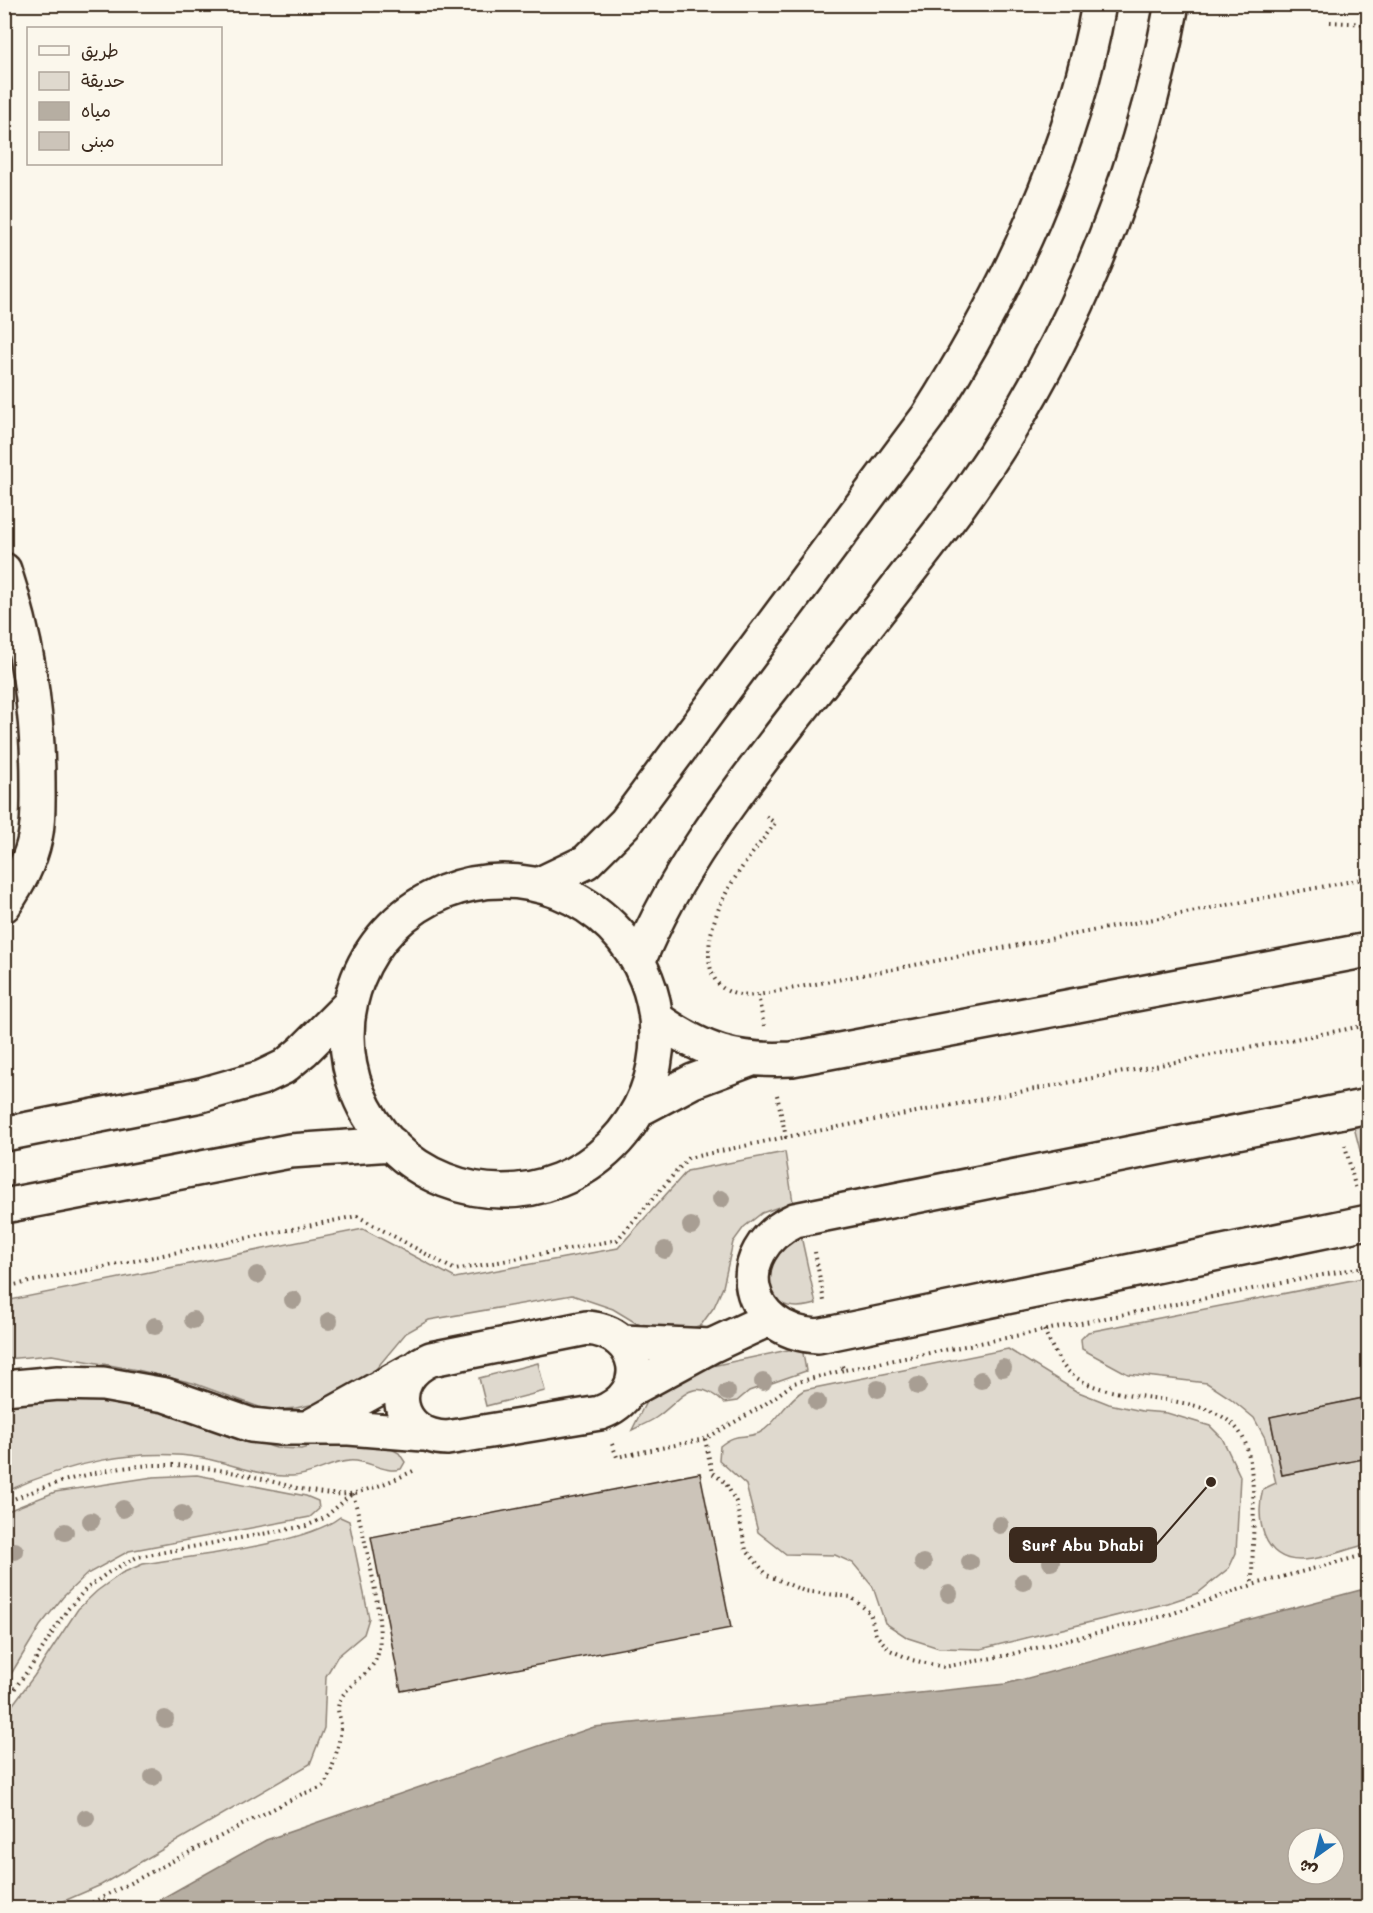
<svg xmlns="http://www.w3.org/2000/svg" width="1373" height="1913" font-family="Mali,'Playpen Sans Arabic',sans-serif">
<rect width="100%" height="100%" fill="#fbf7ec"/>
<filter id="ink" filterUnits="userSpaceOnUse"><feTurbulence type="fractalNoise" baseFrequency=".0167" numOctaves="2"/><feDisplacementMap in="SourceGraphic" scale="12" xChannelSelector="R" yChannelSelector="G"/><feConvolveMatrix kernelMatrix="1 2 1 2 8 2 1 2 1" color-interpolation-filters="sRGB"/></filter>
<g filter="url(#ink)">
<path fill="#dfd9ce" stroke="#8d8276" stroke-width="1.5" d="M 1368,1124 L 1368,1169 L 1365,1170 L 1354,1127 Z
M 785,1152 L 793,1202 L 762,1213 L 744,1227 L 733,1242 L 723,1287 L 714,1307 L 701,1325 L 687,1330 L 665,1331 L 641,1326 L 613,1309 L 572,1295 L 429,1320 L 406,1333 L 376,1369 L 354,1388 L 329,1401 L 296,1408 L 274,1410 L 259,1407 L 193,1383 L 137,1370 L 52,1355 L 5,1359 L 5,1301 L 363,1229 L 455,1278 L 618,1248 L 687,1171 Z
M 801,1236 L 816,1304 C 757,1322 745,1253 801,1236 Z
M 1368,1277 L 1368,1397 L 1270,1417 L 1282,1475 L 1368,1458 L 1368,1544 C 1346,1549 1323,1560 1300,1560 C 1262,1560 1255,1517 1263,1489 L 1276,1483 L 1265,1438 L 1254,1418 L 1230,1398 L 1207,1383 L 1128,1374 L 1082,1349 L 1081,1339 L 1088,1332 Z
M 802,1347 L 806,1371 L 749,1391 L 737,1401 L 724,1403 C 693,1374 683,1398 657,1417 C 650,1422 640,1426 632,1430 L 651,1392 L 693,1370 Z
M 1008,1349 L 1076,1391 L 1109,1404 L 1142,1411 L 1167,1413 L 1210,1426 L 1222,1438 L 1240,1476 L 1236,1553 L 1229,1568 L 1198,1593 L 1168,1603 L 981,1649 L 939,1648 L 908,1638 L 885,1623 L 873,1587 L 853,1563 L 835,1555 L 786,1554 L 758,1532 L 746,1485 L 719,1460 L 720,1446 C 739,1431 742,1440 759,1433 C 776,1425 785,1401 804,1390 Z
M 538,1363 L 545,1391 L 486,1406 L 479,1378 Z
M 71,1397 L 137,1403 L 276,1448 L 301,1449 L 340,1438 L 382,1444 L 399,1453 L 405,1462 L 401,1469 C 384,1474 368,1459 349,1461 C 330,1462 312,1476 292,1476 C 262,1477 233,1464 203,1458 C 136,1447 65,1464 5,1492 L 5,1403 Z
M 197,1475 L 306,1496 L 318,1501 L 319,1509 L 310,1517 L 129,1551 L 87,1574 L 63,1597 L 40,1626 L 5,1684 L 5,1512 L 55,1492 L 153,1477 Z
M 340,1517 L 349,1521 L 369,1618 L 364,1634 L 337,1657 L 326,1676 L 324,1728 L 310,1764 L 101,1885 L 48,1908 L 5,1908 L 5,1715 L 34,1676 L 78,1609 L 97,1591 L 122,1573 L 143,1564 C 191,1556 305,1545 340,1517 Z"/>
<path fill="#b6aea2" stroke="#85796d" stroke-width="1.5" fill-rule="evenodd" d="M 1368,1588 L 1368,1908 L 145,1908 L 266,1840 L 594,1727 L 1005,1684 ZM 1298,1838 L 1334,1838 L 1334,1874 L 1298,1874 Z"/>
<path fill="#ccc4b9" stroke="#3b2a1e" stroke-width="1.5" d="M 1368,1397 L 1368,1458 L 1282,1475 L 1270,1417 Z
M 700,1473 L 731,1628 L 401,1691 L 371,1537 Z"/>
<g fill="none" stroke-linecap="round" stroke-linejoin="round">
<g stroke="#3b2a1e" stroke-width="38">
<path id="minor" d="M 4,570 C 27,639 38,711 38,783 C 38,802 39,820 35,838 C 30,863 18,884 4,905
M347 1036a155 155 0 1 1 310 0a155 155 0 1 1-310 0Z
M 538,885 L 586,862 L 625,823 L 928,416 C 1008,290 1073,153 1099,4
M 638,962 C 675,872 734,795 793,719 C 843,656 892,594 941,530 C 1058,377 1137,194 1172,4
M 657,1019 C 704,1052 735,1062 792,1059 L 1368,950
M 1368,1106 L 795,1220 C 727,1252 744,1332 818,1336 L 1368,1222
M 640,1109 L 693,1081 L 749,1060
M 4,1134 L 201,1095 L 261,1078 L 284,1067 L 303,1051 L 349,1005
M 4,1206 L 290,1151 L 392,1144
M 587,1328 C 642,1332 652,1394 600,1413 L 447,1438 C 396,1437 384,1379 431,1359 Z
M 623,1342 L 711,1346
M 4,1388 L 58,1383 L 103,1384 L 165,1395 L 251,1425 L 280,1428 L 349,1428 L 423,1434
M 630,1390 L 711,1346 L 769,1319
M 311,1426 L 410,1371"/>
</g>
<path stroke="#3b2a1e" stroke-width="4" stroke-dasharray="1.5 4.5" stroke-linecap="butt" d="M 1330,22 L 1368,24
M 758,995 C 695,1002 704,938 723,899 C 736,872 758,847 775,823 L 764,815
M 764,1026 L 758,995 L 1368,878
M 777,1095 L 786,1137 L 1368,1025
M 1345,1145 L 1356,1190
M 815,1252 L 824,1301
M 4,1287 L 357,1216 L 455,1270 L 617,1240 L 688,1158 L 786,1137
M 1044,1330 C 1051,1344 1058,1363 1070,1373 C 1114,1411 1229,1383 1247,1448 C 1258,1491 1252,1541 1252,1585
M 842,1366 L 844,1370 L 1368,1266
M 705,1439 L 712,1473 L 725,1482 L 736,1502 L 746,1550 L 767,1575 L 804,1591 L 851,1597 L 870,1613 L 876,1635 L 890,1650 L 912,1660 L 944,1667 L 1008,1655 L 1168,1615 L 1252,1585 L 1368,1554
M 612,1444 L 617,1457 L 705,1439 L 764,1405 L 794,1383 L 844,1370
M 4,1503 C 59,1479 127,1460 188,1466 C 210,1468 233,1472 255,1477 C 283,1484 328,1499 355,1493 C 375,1488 397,1479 415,1470
M 4,1703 L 32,1665 L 67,1610 L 86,1589 L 109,1572 L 137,1557 L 306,1526 L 324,1518 L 353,1493 C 361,1527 390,1631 376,1659 C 367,1679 340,1687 338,1708 C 338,1714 341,1720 341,1726 C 341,1738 331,1779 323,1786 C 318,1790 308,1792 302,1794 L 82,1908"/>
<use href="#minor" stroke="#fbf7ec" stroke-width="33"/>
</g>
<g fill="#a89e93">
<circle cx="721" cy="1199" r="9"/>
<circle cx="691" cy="1226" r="9"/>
<circle cx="665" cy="1250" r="9"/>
<circle cx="257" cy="1275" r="9"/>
<circle cx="293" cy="1300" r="9"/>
<circle cx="193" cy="1320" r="9"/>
<circle cx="329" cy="1321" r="9"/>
<circle cx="155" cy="1326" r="9"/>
<circle cx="1003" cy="1368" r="9"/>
<circle cx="981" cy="1380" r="9"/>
<circle cx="763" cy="1382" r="9"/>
<circle cx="918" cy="1386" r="9"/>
<circle cx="878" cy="1389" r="9"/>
<circle cx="727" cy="1392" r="9"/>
<circle cx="817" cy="1402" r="9"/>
<circle cx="123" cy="1509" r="9"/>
<circle cx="182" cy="1514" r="9"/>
<circle cx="91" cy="1521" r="9"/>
<circle cx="1000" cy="1525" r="9"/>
<circle cx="65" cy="1532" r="9"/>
<circle cx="15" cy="1551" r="9"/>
<circle cx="970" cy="1562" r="9"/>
<circle cx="1051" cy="1562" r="9"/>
<circle cx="923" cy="1563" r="9"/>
<circle cx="1023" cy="1582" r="9"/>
<circle cx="949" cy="1594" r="9"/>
<circle cx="165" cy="1719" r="9"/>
<circle cx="153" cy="1777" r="9"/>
<circle cx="86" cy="1818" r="9"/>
</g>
</g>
<path fill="none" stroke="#3b2a1e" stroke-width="2" d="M1211 1482L1156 1545"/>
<circle fill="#3b2a1e" stroke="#fbf7ec" stroke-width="2" cx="1211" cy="1482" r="6"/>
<rect fill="#3b2a1e" stroke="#3b2a1e" stroke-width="2" x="1010" y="1528" width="146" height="34" rx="6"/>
<g font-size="16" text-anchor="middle" font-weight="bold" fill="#fff">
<text x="1083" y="1551">Surf Abu Dhabi</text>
</g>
<rect width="1373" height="1913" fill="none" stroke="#fbf7ec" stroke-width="24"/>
<rect x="12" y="12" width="1349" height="1889" fill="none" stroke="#3b2a1e" stroke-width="2" filter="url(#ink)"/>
<rect x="27" y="27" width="195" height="138" fill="#fbf7ec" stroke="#aea59a" stroke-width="1.5"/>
<rect x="39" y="46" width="30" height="9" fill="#fbf7ec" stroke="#aea59a" stroke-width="1.5"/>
<text x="81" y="57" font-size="18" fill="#3b2a1e">طريق</text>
<rect x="39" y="72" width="30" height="18" fill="#dfd9ce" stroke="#aea59a" stroke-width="1.5"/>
<text x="81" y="87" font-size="18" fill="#3b2a1e">حديقة</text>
<rect x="39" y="102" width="30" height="18" fill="#b6aea2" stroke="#aea59a" stroke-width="1.5"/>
<text x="81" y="117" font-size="18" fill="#3b2a1e">مياه</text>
<rect x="39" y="132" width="30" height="18" fill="#ccc4b9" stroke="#aea59a" stroke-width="1.5"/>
<text x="81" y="147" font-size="18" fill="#3b2a1e">مبنى</text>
<g transform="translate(1316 1856) rotate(214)"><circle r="28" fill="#fbf7ec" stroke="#aea59a" stroke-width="1.5"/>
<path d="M0-4.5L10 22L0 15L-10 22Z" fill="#1f6fb2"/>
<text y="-9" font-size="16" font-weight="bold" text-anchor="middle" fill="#3b2a1e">ش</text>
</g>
</svg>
